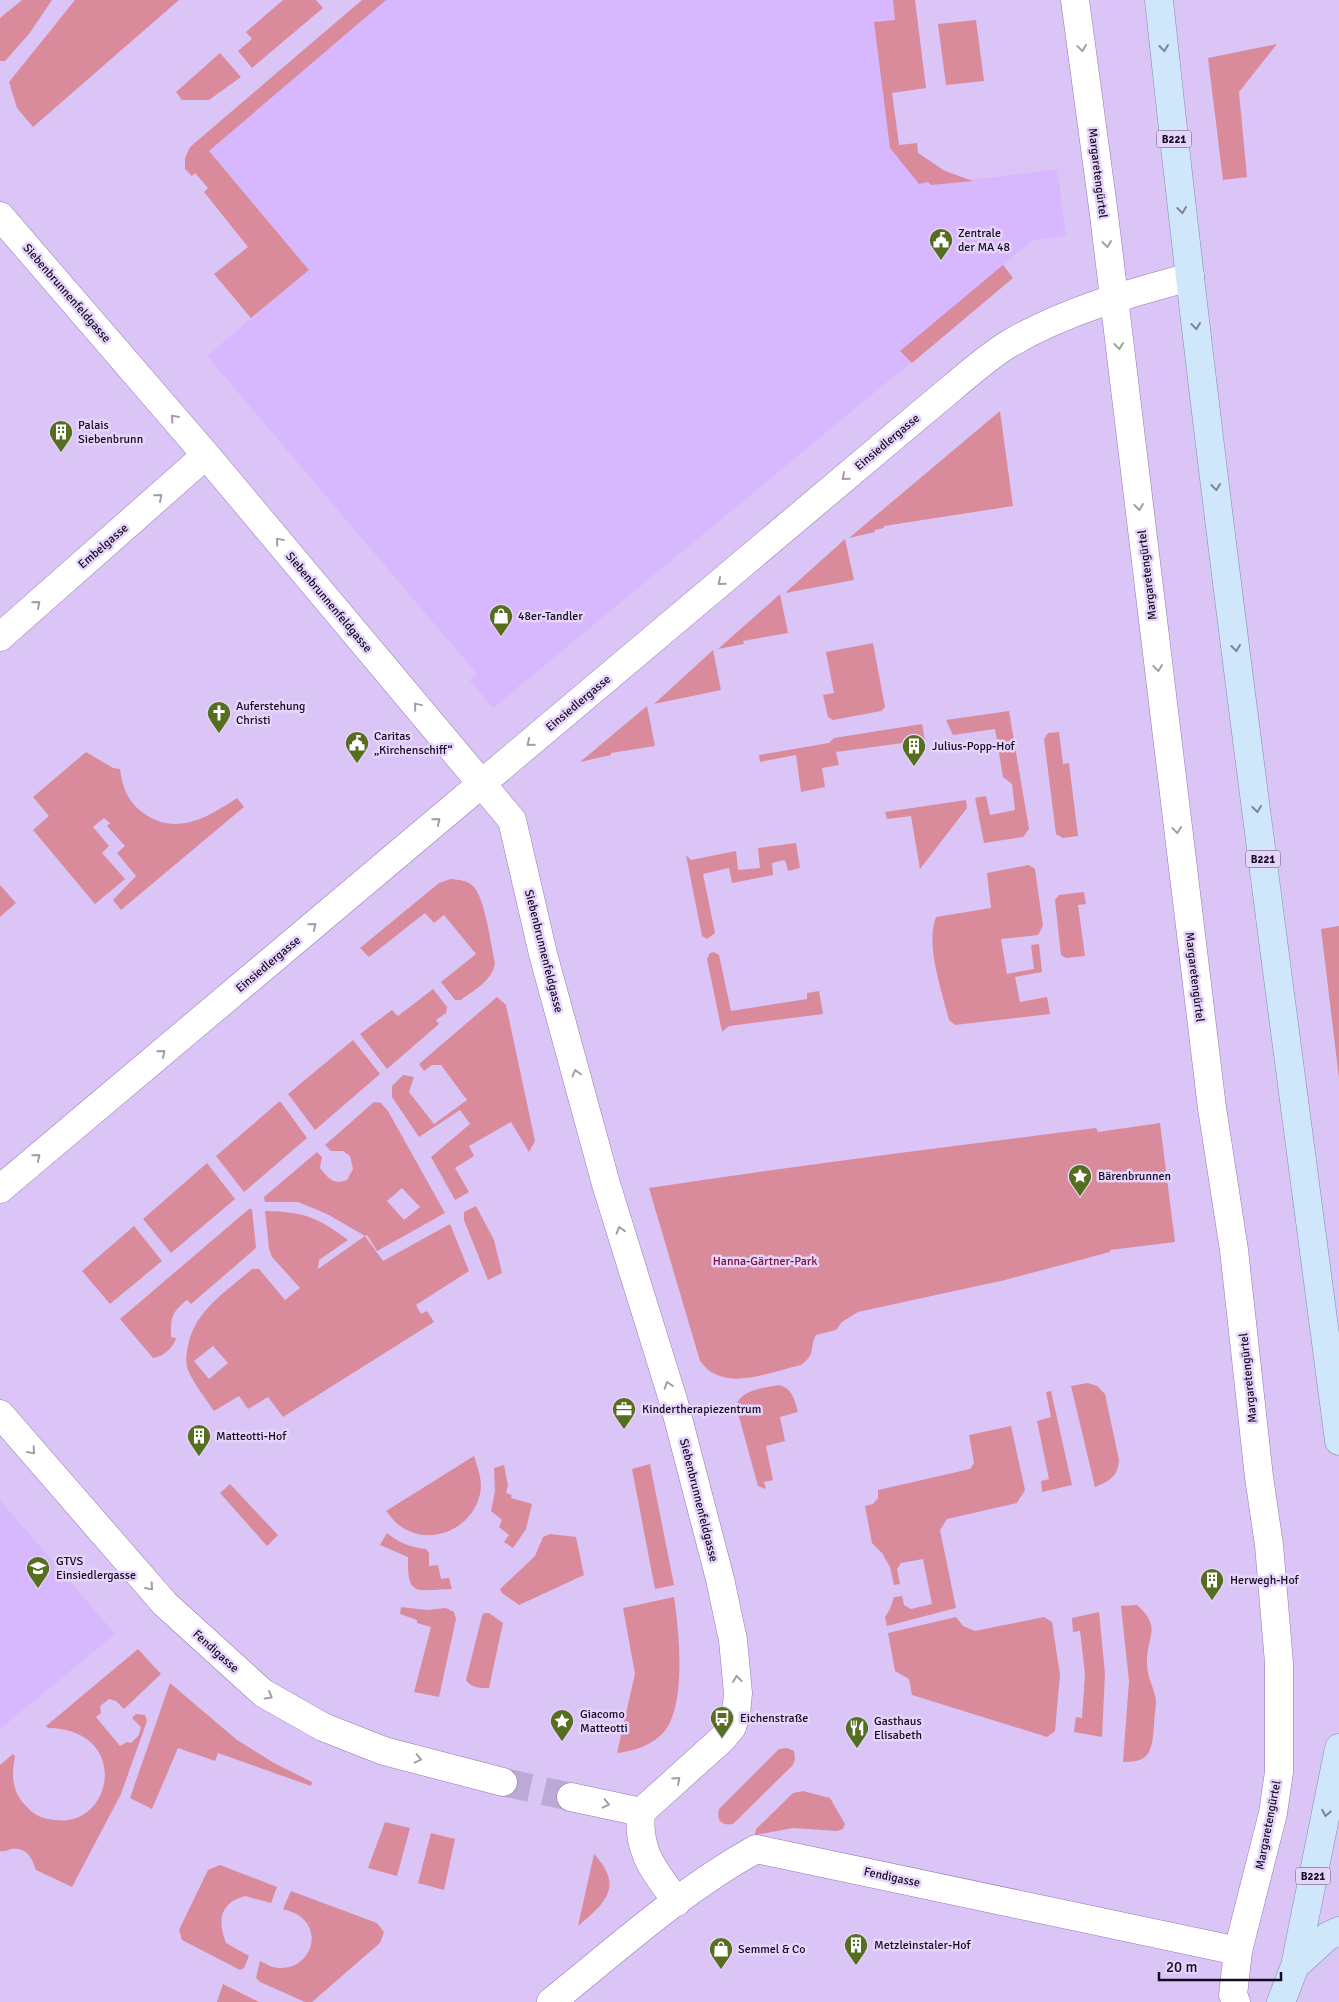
<svg xmlns="http://www.w3.org/2000/svg" width="1339" height="2002" font-family="Signika,sans-serif">
<rect width="100%" height="100%" fill="#dbc5f7"/>
<path fill="#d7b7fd" d="M 386,0 L 893,0 L 897,39 L 892,93 L 899,145 L 931,185 L 1057,169 L 1066,236 L 1033,240 L 1003,265 L 1013,278 L 493,708 L 470,681 L 477,674 L 207,356 L 309,269 L 209,151 Z
M 0,1500 L 115,1634 L 0,1729 Z"/>
<path fill="#d98b9c" fill-rule="evenodd" d="M 22,0 L 52,0 L 29,34 L 5,61 L 0,61 L 0,18 Z
M 75,0 L 179,0 L 33,127 L 17,108 L 9,82 Z
M 283,0 L 316,0 L 323,8 L 252,68 L 238,51 L 252,39 L 246,32 Z
M 362,0 L 386,0 L 209,151 L 309,270 L 251,318 L 214,274 L 248,247 L 204,192 L 208,188 L 195,173 L 192,176 L 185,169 L 185,158 L 190,147 Z
M 893,0 L 915,0 L 926,88 L 892,93 L 899,145 L 917,143 L 918,153 L 945,171 L 973,181 L 931,185 L 928,182 L 919,184 L 890,148 L 874,22 L 895,20 Z
M 976,20 L 984,81 L 946,85 L 938,24 Z
M 1277,44 L 1239,92 L 1247,177 L 1223,180 L 1208,58 Z
M 220,53 L 241,77 L 209,100 L 182,100 L 176,92 Z
M 1003,265 L 1013,278 L 912,363 L 900,351 Z
M 1000,411 L 1013,506 L 884,526 L 884,528 L 875,530 L 875,532 L 849,538 Z
M 845,539 L 854,580 L 785,593 Z
M 780,594 L 788,633 L 743,641 L 744,644 L 718,649 Z
M 873,643 L 885,707 L 881,711 L 833,720 L 828,717 L 823,695 L 834,693 L 826,652 Z
M 713,650 L 721,690 L 654,704 Z
M 647,706 L 655,746 L 611,753 L 611,755 L 580,762 Z
M 1009,711 L 1029,829 L 1023,837 L 984,843 L 975,798 L 986,796 L 990,815 L 1015,810 L 1012,784 L 1003,777 L 995,729 L 953,735 L 946,720 Z
M 922,724 L 925,740 L 836,752 L 839,765 L 822,768 L 825,787 L 801,792 L 796,755 L 760,762 L 759,755 L 829,743 L 834,738 Z
M 1059,732 L 1063,764 L 1069,763 L 1078,836 L 1063,838 L 1056,834 L 1044,739 L 1048,733 Z
M 86,752 L 113,768 L 120,769 C 122,786 128,802 142,812 C 175,837 207,818 237,798 L 244,807 L 121,910 L 113,900 L 136,876 L 117,853 L 125,846 L 107,826 L 110,823 L 104,818 L 93,827 L 109,846 L 102,853 L 125,879 L 95,904 L 33,830 L 49,816 L 33,797 Z
M 966,800 L 967,808 L 920,869 L 911,816 L 887,819 L 885,812 Z
M 796,843 L 800,868 L 788,871 L 785,860 L 772,863 L 773,875 L 732,883 L 729,868 L 703,874 L 715,933 L 707,939 L 702,936 L 686,855 L 691,860 L 736,851 L 738,870 L 760,868 L 758,848 Z
M 1029,865 L 1035,869 L 1043,926 L 1038,935 L 1001,939 L 1007,974 L 1034,969 L 1031,945 L 1039,944 L 1042,972 L 1015,977 L 1020,1002 L 1047,997 L 1050,1014 L 955,1025 L 949,1020 C 942,991 925,944 936,917 L 991,908 L 987,873 Z
M 451,879 C 459,880 467,880 473,886 C 485,897 491,946 495,963 C 493,980 474,990 461,1000 L 455,1000 L 441,982 L 476,954 L 444,915 L 434,923 L 425,913 L 369,957 L 360,948 L 439,883 Z
M 0,885 L 16,903 L 0,917 Z
M 1084,892 L 1086,904 L 1078,905 L 1085,956 L 1066,958 L 1061,955 L 1055,900 L 1059,895 Z
M 1339,926 L 1339,1078 L 1321,929 Z
M 714,952 L 719,955 L 731,1011 L 807,999 L 807,993 L 819,991 L 823,1014 L 729,1026 L 722,1032 L 707,959 L 710,953 Z
M 433,989 L 447,1007 L 446,1013 L 436,1020 L 439,1024 L 387,1069 L 360,1034 L 392,1010 L 398,1016 Z
M 497,997 L 506,1005 L 535,1141 L 529,1152 L 511,1122 L 469,1146 L 474,1156 L 455,1168 L 469,1192 L 455,1200 L 431,1157 L 470,1124 L 460,1110 L 419,1137 L 392,1097 L 392,1086 L 403,1075 L 414,1077 L 409,1092 L 434,1124 L 467,1100 L 441,1065 L 432,1065 L 424,1071 L 419,1064 Z
M 353,1040 L 380,1074 L 315,1130 L 288,1094 Z
M 280,1101 L 307,1138 L 244,1192 L 216,1156 Z
M 374,1102 L 381,1103 L 388,1111 L 445,1213 L 377,1251 L 367,1235 L 365,1236 L 383,1261 L 450,1224 L 469,1271 L 416,1305 L 421,1314 L 427,1311 L 434,1322 L 283,1417 L 268,1397 L 248,1409 L 239,1396 L 214,1411 C 206,1399 195,1386 189,1372 C 185,1365 186,1354 188,1346 C 194,1311 227,1291 252,1269 L 259,1269 L 285,1300 L 300,1288 L 272,1257 L 269,1249 L 265,1211 C 305,1212 317,1217 348,1240 L 319,1260 L 318,1269 L 365,1236 L 327,1214 L 298,1202 L 265,1202 L 264,1197 L 317,1152 L 322,1157 L 320,1168 C 329,1179 333,1185 347,1180 L 353,1169 L 350,1156 L 343,1151 L 331,1151 L 325,1145 ZM 402,1188 L 420,1207 L 404,1220 L 387,1201 ZM 213,1346 L 228,1363 L 209,1379 L 194,1361 Z
M 1160,1123 L 1175,1242 L 1110,1250 L 1110,1252 L 1005,1280 L 858,1312 L 842,1322 L 836,1330 L 816,1335 C 809,1348 817,1353 801,1365 C 769,1372 723,1394 700,1361 L 649,1188 C 798,1165 947,1147 1096,1128 L 1098,1132 Z
M 207,1163 L 235,1199 L 171,1253 L 143,1219 Z
M 476,1206 L 494,1240 L 502,1273 L 488,1280 L 464,1220 L 464,1212 Z
M 249,1209 L 252,1209 L 256,1248 L 191,1304 L 187,1300 C 171,1313 171,1317 171,1337 L 176,1338 C 174,1347 163,1357 153,1358 L 120,1319 Z
M 134,1226 L 162,1261 L 110,1304 L 82,1271 Z
M 1088,1383 L 1097,1386 L 1105,1394 L 1119,1460 C 1118,1476 1110,1481 1095,1487 L 1071,1386 Z
M 779,1385 C 793,1389 794,1399 798,1412 L 780,1417 L 785,1441 L 766,1446 L 773,1480 L 764,1482 L 766,1489 L 758,1486 L 736,1406 C 741,1389 764,1388 779,1385 Z
M 1051,1391 L 1072,1485 L 1042,1492 L 1041,1481 L 1049,1479 L 1037,1421 L 1051,1417 L 1046,1392 Z
M 1011,1426 L 1025,1490 L 1017,1503 L 947,1519 L 940,1530 L 956,1608 L 887,1626 L 885,1617 L 890,1609 L 894,1597 L 902,1596 L 904,1605 L 911,1609 L 932,1604 L 923,1559 L 901,1563 L 897,1569 L 900,1584 L 894,1585 L 890,1567 L 882,1553 L 872,1543 L 865,1506 L 873,1504 L 878,1498 L 878,1490 L 970,1469 L 974,1463 L 969,1435 Z
M 474,1456 C 478,1469 483,1481 480,1494 C 472,1530 428,1548 399,1525 C 394,1522 390,1515 386,1511 Z
M 650,1464 L 674,1585 L 655,1589 L 632,1469 Z
M 504,1465 L 508,1485 L 506,1493 L 512,1495 L 511,1498 L 532,1504 L 526,1529 L 513,1548 L 504,1542 L 509,1535 L 499,1527 L 502,1520 L 491,1511 L 495,1491 L 494,1468 Z
M 230,1484 L 278,1535 L 267,1546 L 220,1493 Z
M 387,1533 C 399,1543 410,1547 426,1549 L 429,1553 L 429,1566 L 438,1565 L 441,1579 L 449,1578 L 452,1589 C 416,1590 407,1598 408,1557 L 380,1545 Z
M 550,1534 L 576,1537 L 584,1575 L 519,1605 L 502,1593 L 500,1589 L 535,1556 L 543,1537 Z
M 674,1597 C 679,1631 688,1712 660,1736 C 647,1747 633,1751 617,1753 L 635,1674 L 623,1608 Z
M 1137,1605 C 1163,1628 1146,1636 1147,1664 C 1147,1678 1155,1689 1156,1701 C 1156,1709 1154,1717 1154,1725 C 1152,1748 1152,1763 1123,1762 L 1129,1681 L 1121,1606 Z
M 401,1607 L 427,1610 L 446,1608 L 454,1612 L 456,1619 L 439,1697 L 414,1692 L 431,1627 L 417,1623 L 417,1620 L 400,1614 Z
M 1099,1612 L 1105,1674 L 1102,1737 L 1074,1732 L 1076,1717 L 1082,1718 L 1085,1674 L 1080,1631 L 1073,1632 L 1072,1618 Z
M 484,1613 L 489,1613 L 503,1623 L 489,1688 C 479,1688 472,1688 466,1680 L 482,1616 Z
M 956,1617 L 963,1626 L 975,1631 L 1044,1617 L 1052,1622 L 1060,1675 L 1055,1731 L 1047,1737 L 912,1695 L 909,1679 L 895,1671 L 888,1633 Z
M 138,1649 L 161,1674 L 124,1709 L 116,1701 L 109,1699 L 100,1706 L 101,1713 L 96,1717 L 120,1746 L 127,1742 L 131,1743 L 139,1735 L 141,1727 L 132,1718 L 136,1714 L 145,1715 L 147,1721 L 121,1794 L 72,1887 L 36,1870 C 32,1858 27,1847 11,1849 C 7,1850 5,1852 0,1851 L 0,1765 L 13,1754 L 15,1756 C 11,1777 12,1793 28,1808 C 35,1816 44,1819 55,1820 C 114,1828 131,1729 48,1728 L 46,1726 Z
M 170,1683 L 237,1740 L 274,1763 L 312,1782 L 311,1786 L 218,1753 L 215,1761 L 178,1748 L 152,1809 L 130,1798 Z
M 787,1748 L 794,1751 L 795,1759 L 793,1765 L 733,1824 C 722,1826 716,1821 719,1809 L 779,1749 Z
M 803,1791 L 830,1798 L 845,1824 L 843,1829 L 837,1831 L 793,1828 L 755,1835 L 756,1829 L 793,1793 Z
M 385,1822 L 410,1828 L 397,1876 L 368,1868 Z
M 431,1833 L 455,1839 L 444,1890 L 418,1883 Z
M 594,1854 C 624,1886 606,1903 578,1926 Z
M 220,1865 L 277,1887 L 271,1903 L 245,1896 C 220,1903 217,1920 226,1943 L 249,1956 L 244,1968 L 240,1970 L 182,1940 L 179,1930 L 208,1870 Z
M 291,1891 L 377,1923 L 384,1932 L 380,1943 L 312,2002 L 305,2002 L 260,1982 L 256,1978 L 260,1961 C 266,1964 273,1968 279,1968 C 307,1970 324,1936 301,1917 C 296,1913 289,1911 283,1909 Z
M 223,1984 L 259,2002 L 217,2002 Z"/>
<g fill="none" stroke-linecap="round" stroke-linejoin="round">
<path stroke="#bda9d7" stroke-width="28" stroke-dasharray="28 14" stroke-linecap="butt" d="M 503,1782 L 571,1797"/>
<g stroke="#9378b2" stroke-width="29">
<path id="minor" d="M 1075,0 L 1104,215 L 1212,1108 L 1234,1250 L 1259,1477 L 1269,1545 L 1279,1663 L 1279,1772 L 1273,1813 L 1238,1951 L 1233,1995 L 1236,2002
M 0,216 L 206,455 L 512,820 L 543,954 L 606,1184 L 674,1403 L 720,1579 L 733,1640 L 738,1693 L 736,1714 L 732,1727 L 722,1739 L 641,1812
M 0,637 L 206,455
M 0,1189 L 923,412 C 948,392 980,362 1007,345 C 1064,311 1127,294 1190,277
M 0,1414 L 165,1604 L 263,1693 L 323,1727 L 384,1751 L 503,1782
M 571,1797 L 641,1812
M 641,1812 C 637,1853 655,1871 677,1902
M 551,2002 C 617,1949 682,1890 756,1849 L 1238,1951"/>
</g>
<g stroke="#7a90ad" stroke-width="29">
<path id="major" d="M 1159,0 C 1210,481 1276,961 1339,1441
M 1295,1966 L 1328,1936 L 1339,1931
M 1281,2002 L 1295,1966 L 1339,1748"/>
</g>
<use href="#minor" stroke="#fff" stroke-width="28"/>
<use href="#major" stroke="#d0e7fb" stroke-width="28"/>
</g>
<defs><path id="oneway-chevron" d="M-2-3.5L2.5 0L-2 3.5" fill="none" stroke-width="1.6" stroke-linecap="round" stroke-linejoin="round" transform="scale(1.25)"/></defs>
<g stroke="#a29da6">
<use href="#oneway-chevron" transform="translate(1082 48) rotate(82)"/>
<use href="#oneway-chevron" transform="translate(1107 244) rotate(83)"/>
<use href="#oneway-chevron" transform="translate(1119 346) rotate(83)"/>
<use href="#oneway-chevron" transform="translate(174 418) rotate(-131)"/>
<use href="#oneway-chevron" transform="translate(845 477) rotate(140)"/>
<use href="#oneway-chevron" transform="translate(159 497) rotate(-41)"/>
<use href="#oneway-chevron" transform="translate(1139 507) rotate(83)"/>
<use href="#oneway-chevron" transform="translate(279 541) rotate(-130)"/>
<use href="#oneway-chevron" transform="translate(721 582) rotate(140)"/>
<use href="#oneway-chevron" transform="translate(37 604) rotate(-41)"/>
<use href="#oneway-chevron" transform="translate(1158 668) rotate(83)"/>
<use href="#oneway-chevron" transform="translate(417 706) rotate(-130)"/>
<use href="#oneway-chevron" transform="translate(530 743) rotate(140)"/>
<use href="#oneway-chevron" transform="translate(437 821) rotate(-40)"/>
<use href="#oneway-chevron" transform="translate(1177 830) rotate(83)"/>
<use href="#oneway-chevron" transform="translate(313 926) rotate(-40)"/>
<use href="#oneway-chevron" transform="translate(162 1053) rotate(-40)"/>
<use href="#oneway-chevron" transform="translate(576 1073) rotate(-105)"/>
<use href="#oneway-chevron" transform="translate(37 1157) rotate(-40)"/>
<use href="#oneway-chevron" transform="translate(620 1230) rotate(-107)"/>
<use href="#oneway-chevron" transform="translate(668 1385) rotate(-108)"/>
<use href="#oneway-chevron" transform="translate(32 1451) rotate(49)"/>
<use href="#oneway-chevron" transform="translate(150 1587) rotate(49)"/>
<use href="#oneway-chevron" transform="translate(737 1679) rotate(-96)"/>
<use href="#oneway-chevron" transform="translate(269 1696) rotate(31)"/>
<use href="#oneway-chevron" transform="translate(418 1759) rotate(13)"/>
<use href="#oneway-chevron" transform="translate(677 1780) rotate(-42)"/>
<use href="#oneway-chevron" transform="translate(606 1804) rotate(13)"/>
</g>
<g stroke="#7c8499">
<use href="#oneway-chevron" transform="translate(1164 48) rotate(84)"/>
<use href="#oneway-chevron" transform="translate(1182 210) rotate(83)"/>
<use href="#oneway-chevron" transform="translate(1196 326) rotate(83)"/>
<use href="#oneway-chevron" transform="translate(1216 487) rotate(83)"/>
<use href="#oneway-chevron" transform="translate(1236 648) rotate(83)"/>
<use href="#oneway-chevron" transform="translate(1257 809) rotate(83)"/>
<use href="#oneway-chevron" transform="translate(1326 1813) rotate(101)"/>
</g>
<defs>
<g id="civic-pin" transform="scale(1.25)"><path d="M0 17L-7.5 6A9.5 9.5 0 1 1 7.5 6Z" fill="#556e1f" stroke="#e6d5fb"/><path d="M-.6-6.5H3V-4.5H.6V-3L4-1V1h2V6H-6V1h2V-1L-.6-3ZM-1.2 2.5V6h2.4V2.5Z" fill="#fff"/></g>
<g id="building-pin" transform="scale(1.25)"><path d="M0 17L-7.5 6A9.5 9.5 0 1 1 7.5 6Z" fill="#556e1f" stroke="#e6d5fb"/><path d="M-4-6H4V6H1V3H-1V6H-4ZM-2.5-4.3h1.7v1.8h-1.7ZM.8-4.3h1.7v1.8H.8ZM-2.5-1h1.7V.8h-1.7ZM.8-1h1.7V.8H.8Z" fill="#fff"/></g>
<g id="shop-pin" transform="scale(1.25)"><path d="M0 17L-7.5 6A9.5 9.5 0 1 1 7.5 6Z" fill="#556e1f" stroke="#e6d5fb"/><path d="M-5-2.5h2.3a2.7 3.5 0 0 1 5.4 0H5L5.5 6h-11ZM-1.5-2.5h3a1.5 2.3 0 0 0-3 0Z" fill="#fff"/></g>
<g id="church-pin" transform="scale(1.25)"><path d="M0 17L-7.5 6A9.5 9.5 0 1 1 7.5 6Z" fill="#556e1f" stroke="#e6d5fb"/><path d="M-1.2-6h2.4v3.5h3.3v2.4h-3.3V6h-2.4V-.1h-3.3v-2.4h3.3Z" fill="#fff"/></g>
<g id="sight-pin" transform="scale(1.25)"><path d="M0 17L-7.5 6A9.5 9.5 0 1 1 7.5 6Z" fill="#556e1f" stroke="#e6d5fb"/><path d="M0-6L1.8-2.2L6-1.7L2.9 1.2L3.7 5.4L0 3.3L-3.7 5.4L-2.9 1.2L-6-1.7L-1.8-2.2Z" fill="#fff"/></g>
<g id="office-pin" transform="scale(1.25)"><path d="M0 17L-7.5 6A9.5 9.5 0 1 1 7.5 6Z" fill="#556e1f" stroke="#e6d5fb"/><path d="M-6-3h4V-5.5h4V-3h4V5H-6ZM-1-4.5V-3h2v-1.5ZM-6 0V1H6V0Z" fill="#fff"/></g>
<g id="school-pin" transform="scale(1.25)"><path d="M0 17L-7.5 6A9.5 9.5 0 1 1 7.5 6Z" fill="#556e1f" stroke="#e6d5fb"/><path d="M0-5L7-2L0 1L-7-2ZM-4 1L0 2.5L4 1V4Q0 6-4 4Z" fill="#fff"/></g>
<g id="bus-pin" transform="scale(1.25)"><path d="M0 17L-7.5 6A9.5 9.5 0 1 1 7.5 6Z" fill="#556e1f" stroke="#e6d5fb"/><path d="M-5-6H5V4H4V6H2V4H-2V6H-4V4H-5ZM-3.5-4V0h7V-4ZM-3.5 1.2v1.5H-2V1.2ZM2 1.2v1.5H3.5V1.2Z" fill="#fff"/></g>
<g id="restaurant-pin" transform="scale(1.25)"><path d="M0 17L-7.5 6A9.5 9.5 0 1 1 7.5 6Z" fill="#556e1f" stroke="#e6d5fb"/><path d="M-5-6h1v4h1v-4h1v4h1v-4h1v5L-1.5 .5V6h-2V.5L-5-1ZM5-6V6H3V1.5H1.5Q1.5-4 5-6Z" fill="#fff"/></g>
</defs>
<g fill-rule="evenodd">
<use href="#civic-pin" x="941" y="240"/>
<use href="#building-pin" x="61" y="432"/>
<use href="#shop-pin" x="501" y="616"/>
<use href="#church-pin" x="219" y="713"/>
<use href="#civic-pin" x="357" y="743"/>
<use href="#building-pin" x="914" y="746"/>
<use href="#sight-pin" x="1080" y="1176"/>
<use href="#office-pin" x="624" y="1409"/>
<use href="#building-pin" x="199" y="1436"/>
<use href="#school-pin" x="38" y="1568"/>
<use href="#building-pin" x="1212" y="1580"/>
<use href="#bus-pin" x="722" y="1718"/>
<use href="#sight-pin" x="562" y="1721"/>
<use href="#restaurant-pin" x="857" y="1728"/>
<use href="#building-pin" x="856" y="1945"/>
<use href="#shop-pin" x="721" y="1949"/>
</g>
<g text-anchor="middle" stroke-width="5" stroke-linejoin="round" paint-order="stroke">
<g fill="#e6d5fb" stroke="#544862" stroke-width="1">
<rect x="1156.5" y="130.5" width="35" height="17" rx="4"/>
<rect x="1245.5" y="850.5" width="35" height="17" rx="4"/>
<rect x="1295.5" y="1867.5" width="35" height="17" rx="4"/>
</g>
<g font-size="11" font-weight="bold" fill="#160b21">
<text x="1174" y="143">B221</text>
<text x="1263" y="863">B221</text>
<text x="1313" y="1880">B221</text>
</g>
<g font-size="12" fill="#160b21" stroke="#e6d5fb">
<text transform="translate(1098 173) rotate(83)" y="4">Margaretengürtel</text>
<text transform="translate(67 293) rotate(49)" y="4">Siebenbrunnenfeldgasse</text>
<text transform="translate(887 442) rotate(-40)" y="4">Einsiedlergasse</text>
<text transform="translate(103 546) rotate(-41)" y="4">Embelgasse</text>
<text transform="translate(1147 575) rotate(-97)" y="4">Margaretengürtel</text>
<text transform="translate(329 602) rotate(50)" y="4">Siebenbrunnenfeldgasse</text>
<text transform="translate(578 703) rotate(-40)" y="4">Einsiedlergasse</text>
<text transform="translate(544 951) rotate(76)" y="4">Siebenbrunnenfeldgasse</text>
<text transform="translate(268 964) rotate(-40)" y="4">Einsiedlergasse</text>
<text transform="translate(1195 977) rotate(83)" y="4">Margaretengürtel</text>
<text transform="translate(1248 1378) rotate(-96)" y="4">Margaretengürtel</text>
<text transform="translate(699 1500) rotate(76)" y="4">Siebenbrunnenfeldgasse</text>
<text transform="translate(216 1651) rotate(42)" y="4">Fendigasse</text>
<text transform="translate(1268 1825) rotate(-79)" y="4">Margaretengürtel</text>
<text transform="translate(892 1877) rotate(12)" y="4">Fendigasse</text>
</g>
<g font-size="12" fill="#160b21" stroke="#e6d5fb" text-anchor="start">
<text x="958" y="237">Zentrale<tspan x="958" dy="14">der MA 48</tspan></text>
<text x="78" y="429">Palais<tspan x="78" dy="14">Siebenbrunn</tspan></text>
<text x="518" y="620">48er-Tandler</text>
<text x="236" y="710">Auferstehung<tspan x="236" dy="14">Christi</tspan></text>
<text x="374" y="740">Caritas<tspan x="374" dy="14">„Kirchenschiff“</tspan></text>
<text x="932" y="750">Julius-Popp-Hof</text>
<text x="1098" y="1180">Bärenbrunnen</text>
<text x="642" y="1413">Kindertherapiezentrum</text>
<text x="216" y="1440">Matteotti-Hof</text>
<text x="56" y="1565">GTVS<tspan x="56" dy="14">Einsiedlergasse</tspan></text>
<text x="1230" y="1584">Herwegh-Hof</text>
<text x="580" y="1718">Giacomo<tspan x="580" dy="14">Matteotti</tspan></text>
<text x="740" y="1722">Eichenstraße</text>
<text x="874" y="1725">Gasthaus<tspan x="874" dy="14">Elisabeth</tspan></text>
<text x="874" y="1949">Metzleinstaler-Hof</text>
<text x="738" y="1953">Semmel &amp; Co</text>
</g>
<g font-size="12" fill="#810f3b" stroke="#e6d5fb">
<text x="765" y="1265">Hanna-Gärtner-Park</text>
</g>
</g>
<path d="M1159 1972v8h122v-8" fill="none" stroke="#160b21" stroke-width="2.5"/>
<text x="1166" y="1972" font-size="15" fill="#160b21" stroke="#e6d5fb" stroke-width="4" paint-order="stroke">20 m</text>
</svg>
